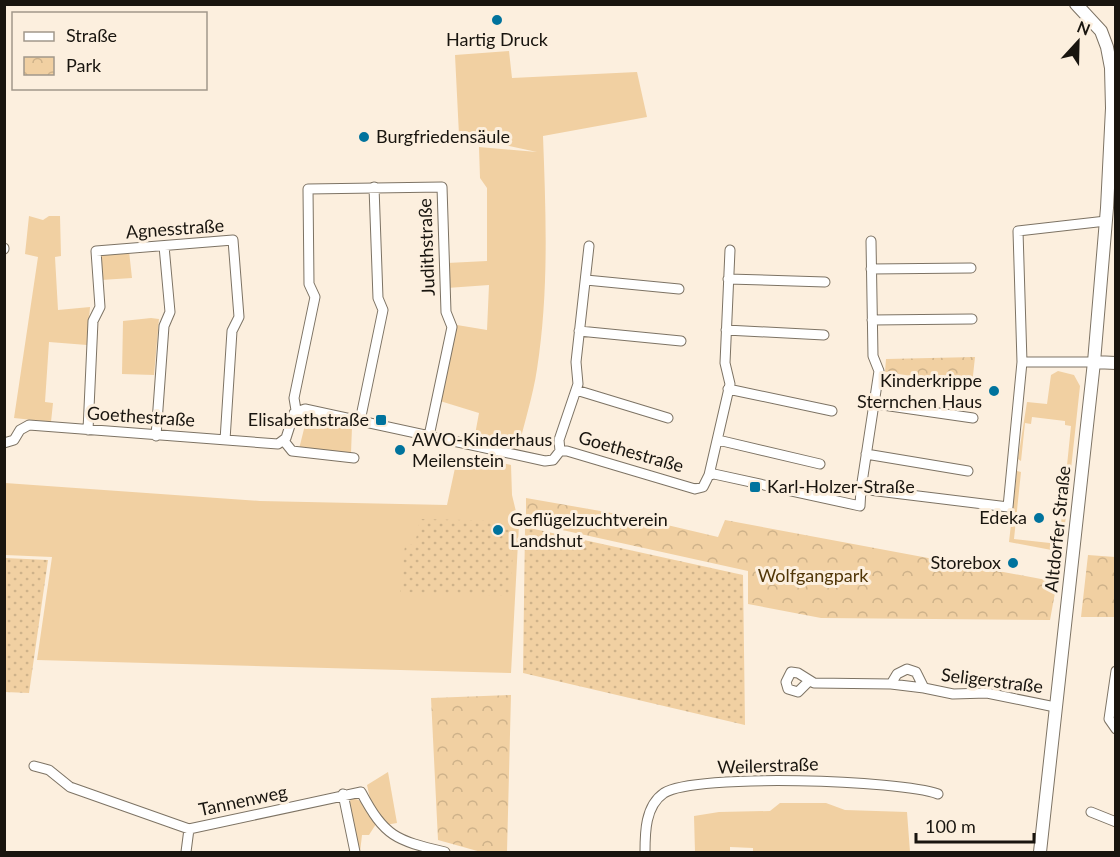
<svg xmlns="http://www.w3.org/2000/svg" width="1120" height="857" font-family="Lato,sans-serif">
<defs>
<pattern id="park-crowns" width="20" height="18" patternUnits="userSpaceOnUse" patternTransform="scale(1.5)"><rect width="20" height="18" fill="#f1d0a2"/><path d="M2 6a3 3 0 1 1 6 0M12 15a3 3 0 1 1 6 0" fill="none" stroke="#ceb28a"/></pattern>
<pattern id="garden-dots" width="8" height="8" patternUnits="userSpaceOnUse" patternTransform="scale(1.5)"><rect width="8" height="8" fill="#f1d0a2"/><path d="M2 2h.1M6 6h.1" fill="none" stroke="#ceb28a" stroke-width="1.8" stroke-linecap="round"/></pattern>
</defs>
<rect width="100%" height="100%" fill="#fcefde"/>
<path fill="#f1d0a2" d="M 509,51 L 512,78 L 637,72 L 647,117 L 543,136 C 546,215 549,292 537,369 C 533,396 524,423 518,450 L 474,440 L 479,413 L 440,401 L 457,325 L 487,330 L 489,285 L 447,288 L 447,263 L 487,261 L 487,188 L 480,178 L 479,147 L 537,152 L 459,135 L 455,55 Z
M 29,216 L 43,220 L 49,216 L 60,216 L 61,256 L 55,257 L 58,310 L 90,307 L 87,345 L 49,342 L 45,402 L 53,403 L 51,422 L 14,418 L 38,257 L 25,254 Z
M 129,251 L 132,278 L 101,280 L 101,255 Z
M 151,318 L 159,319 L 154,375 L 122,374 L 123,321 Z
M 1058,371 L 1074,375 L 1080,386 L 1062,552 L 1009,542 L 1017,471 L 1021,472 L 1014,539 L 1059,544 L 1071,426 L 1065,425 L 1065,421 L 1032,417 L 1031,424 L 1025,423 L 1021,461 L 1018,459 L 1027,402 L 1047,404 L 1051,375 Z
M 307,417 L 352,427 L 351,453 L 299,449 Z
M 472,456 L 511,465 L 512,495 L 519,524 L 511,673 L 37,660 L 52,557 L 5,555 L 5,483 L 260,501 L 447,505 L 455,468 L 469,470 Z
M 388,772 L 397,823 L 385,825 L 371,803 L 367,785 Z
M 351,797 L 363,802 L 376,824 L 369,835 L 362,835 L 360,852 L 349,807 Z
M 780,803 L 826,803 L 845,810 L 907,812 L 910,852 L 753,852 L 753,848 L 730,847 L 730,852 L 695,852 L 694,816 L 719,812 L 770,811 Z"/>
<path fill="url(#park-crowns)" d="M 975,357 L 972,385 L 885,372 L 886,359 Z
M 526,498 L 629,516 L 718,537 L 725,520 L 1057,582 L 1050,620 L 821,618 L 748,604 L 748,571 L 526,522 Z
M 1088,555 L 1115,557 L 1115,617 L 1081,617 Z
M 511,695 L 507,852 L 481,852 L 438,840 L 431,698 Z"/>
<path fill="url(#garden-dots)" d="M 420,519 L 515,521 L 510,596 L 400,592 L 405,545 L 415,544 Z
M 525,527 L 743,575 L 745,725 L 523,673 Z
M 5,558 L 48,560 L 29,693 L 5,692 Z"/>
<g fill="none" stroke-linecap="round" stroke-linejoin="round">
<g stroke="#7d7364" stroke-width="11">
<path id="street" d="M 4,248 L 4,249
M 871,269 L 971,268
M 728,279 L 825,282
M 586,280 L 679,289
M 872,320 L 972,319
M 726,330 L 824,335
M 579,331 L 681,341
M 1022,362 L 1094,362
M 728,389 L 832,411
M 576,390 L 668,418
M 876,404 L 973,418
M 296,410 L 294,398 L 315,297 L 309,284 L 308,189 L 442,187 L 446,312 L 452,327 L 429,436
M 360,421 L 383,310 L 378,298 L 374,187
M 88,430 L 93,321 L 100,307 L 96,251 L 233,240 L 239,317 L 232,331 L 225,440
M 156,436 L 164,326 L 170,312 L 164,246
M 718,440 L 820,464
M 284,441 L 292,451 L 354,458
M 4,443 L 14,440 L 20,430 L 29,425 L 278,444 L 286,438 L 294,413 L 305,409 L 545,461 L 553,460 L 560,451
M 560,451 L 567,451 L 695,489 L 703,487 L 709,475 L 714,474 L 860,506 L 861,489 L 1008,507 L 1022,362 L 1018,231 L 1106,221
M 560,451 L 559,440 L 578,384 L 576,362 L 589,246
M 866,454 L 968,471
M 709,475 L 730,384 L 725,363 L 730,250
M 861,489 L 879,371 L 873,356 L 871,241
M 1116,671 L 1109,719 L 1116,729
M 808,682 L 798,692 L 788,689 L 786,682 L 791,672 L 798,673 L 814,683 L 891,684
M 924,688 L 891,684 L 897,674 L 907,669 L 916,672 L 924,688 L 953,694 L 987,693 L 1055,707
M 34,766 L 49,770 L 70,787 L 189,829 L 361,792 C 385,837 395,840 445,852
M 343,794 L 355,852
M 1091,812 L 1116,822
M 186,852 L 189,829
M 645,852 C 645,833 645,806 664,793 C 696,773 900,780 938,794"/>
</g>
<g stroke="#7d7364" stroke-width="14">
<path id="secondary" d="M 1094,362 L 1116,363
M 1040,852 L 1094,362 L 1107,208 L 1112,108 L 1111,68 L 1107,47 L 1101,31 L 1076,4"/>
</g>
<use href="#street" stroke="#fff" stroke-width="9"/>
<use href="#secondary" stroke="#fff" stroke-width="12"/>
</g>
<g fill="#00739d" stroke="#fcefde" stroke-width="2">
<circle cx="497" cy="20" r="6"/>
<circle cx="364" cy="137" r="6"/>
<circle cx="994" cy="391" r="6"/>
<rect x="375" y="414" width="12" height="12" rx="3"/>
<circle cx="400" cy="450" r="6"/>
<rect x="749" y="481" width="12" height="12" rx="3"/>
<circle cx="1039" cy="518" r="6"/>
<circle cx="498" cy="530" r="6"/>
<circle cx="1013" cy="563" r="6"/>
</g>
<g text-anchor="middle" stroke-width="6" stroke-linejoin="round" paint-order="stroke">
<g font-size="18" fill="#19150f" stroke="#fcefde" text-anchor="start">
<text x="497" y="46" text-anchor="middle">Hartig Druck</text>
<text x="376" y="143">Burgfriedensäule</text>
<text x="982" y="387" text-anchor="end">Kinderkrippe<tspan x="982" dy="21">Sternchen Haus</tspan></text>
<text x="369" y="426" text-anchor="end">Elisabethstraße</text>
<text x="412" y="446">AWO-Kinderhaus<tspan x="412" dy="21">Meilenstein</tspan></text>
<text x="767" y="493">Karl-Holzer-Straße</text>
<text x="1027" y="524" text-anchor="end">Edeka</text>
<text x="510" y="526">Geflügelzuchtverein<tspan x="510" dy="21">Landshut</tspan></text>
<text x="1001" y="569" text-anchor="end">Storebox</text>
</g>
<g font-size="18" fill="#19150f" stroke="#fcefde">
<text transform="translate(175 229) rotate(-4)" y="6">Agnesstraße</text>
<text transform="translate(427 247) rotate(-92)" y="6">Judithstraße</text>
<text transform="translate(141 417) rotate(4)" y="6">Goethestraße</text>
<text transform="translate(631 452) rotate(16)" y="6">Goethestraße</text>
<text transform="translate(1058 529) rotate(-84)" y="6">Altdorfer Straße</text>
<text transform="translate(992 681) rotate(7)" y="6">Seligerstraße</text>
<text transform="translate(768 766) rotate(-2)" y="6">Weilerstraße</text>
<text transform="translate(243 801) rotate(-12)" y="6">Tannenweg</text>
</g>
<g font-size="18" fill="#523708" stroke="#fcefde">
<text x="813" y="582">Wolfgangpark</text>
</g>
</g>
<rect width="1120" height="857" fill="none" stroke="#19150f" stroke-width="12"/>
<rect x="12" y="12" width="195" height="78" fill="#fcefde" stroke="#a1988b" stroke-width="1.5"/>
<rect x="24" y="32" width="30" height="9" fill="#ffffff" stroke="#a1988b" stroke-width="1.5"/>
<text x="66" y="42" font-size="18" fill="#19150f">Straße</text>
<rect x="24" y="57" width="30" height="18" fill="url(#park-crowns)" stroke="#a1988b" stroke-width="1.5"/>
<text x="66" y="72" font-size="18" fill="#19150f">Park</text>
<g transform="translate(1078 42) rotate(22)" stroke="#fcefde" stroke-width="4.5" paint-order="stroke">
<path d="M0-4.5L10 22L0 15L-10 22Z" fill="#19150f"/>
<text y="-9" font-size="16" font-weight="bold" text-anchor="middle" fill="#19150f">N</text>
</g>
<path d="M916 833v9h118v-9" fill="none" stroke="#19150f" stroke-width="3"/>
<text x="925" y="833" font-size="18" fill="#19150f" stroke="#fcefde" stroke-width="4.5" paint-order="stroke">100 m</text>
</svg>
